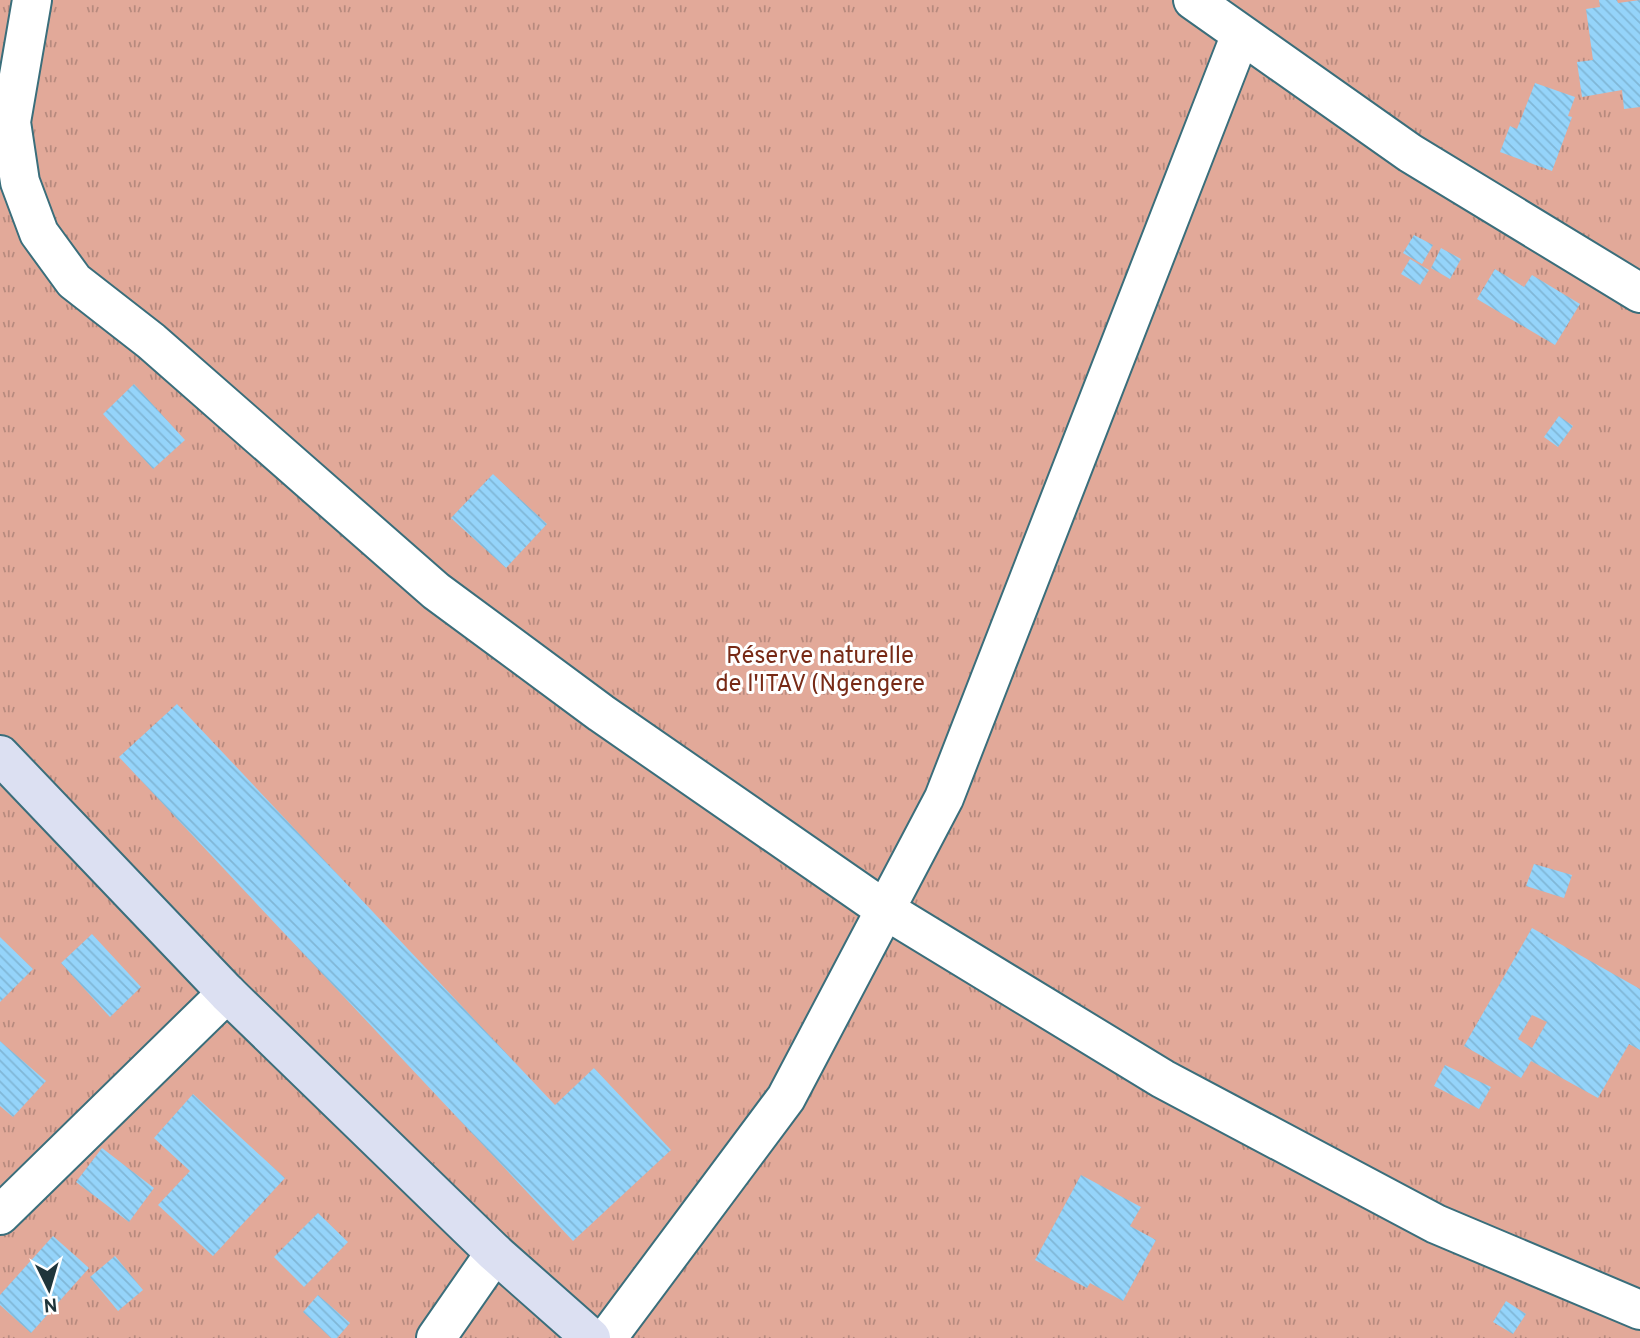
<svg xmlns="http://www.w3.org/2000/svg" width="1640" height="1338" font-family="Overpass,sans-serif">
<defs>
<pattern id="grass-tufts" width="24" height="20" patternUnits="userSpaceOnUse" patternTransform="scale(1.75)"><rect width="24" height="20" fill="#e2a999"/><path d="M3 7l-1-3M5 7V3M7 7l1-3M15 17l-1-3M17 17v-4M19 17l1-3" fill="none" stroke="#b78a7e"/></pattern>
<pattern id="building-back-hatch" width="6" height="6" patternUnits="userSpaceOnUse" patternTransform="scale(1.75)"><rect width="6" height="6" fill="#95d4fa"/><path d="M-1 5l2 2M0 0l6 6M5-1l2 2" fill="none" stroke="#80b7d7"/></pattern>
</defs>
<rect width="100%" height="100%" fill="#b3eaf8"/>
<path fill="url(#grass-tufts)" d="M 0,0 L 1640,0 L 1640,1338 L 0,1338 Z"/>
<path fill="url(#building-back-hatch)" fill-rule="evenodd" d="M 1599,0 L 1617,0 L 1618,3 L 1640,0 L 1640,107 L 1624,109 L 1622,90 L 1582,97 L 1577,62 L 1593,60 L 1586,9 L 1600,7 Z
M 1535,83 L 1575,97 L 1568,116 L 1572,117 L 1552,171 L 1500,152 L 1510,126 L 1517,129 Z
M 1414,235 L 1433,245 L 1422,264 L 1403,253 Z
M 1441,248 L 1461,259 L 1450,279 L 1431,268 Z
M 1410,259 L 1429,270 L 1420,285 L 1401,274 Z
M 1495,269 L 1524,287 L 1532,275 L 1580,304 L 1555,345 L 1477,299 Z
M 134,384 L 185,440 L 153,469 L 103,414 Z
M 1559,416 L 1573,426 L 1558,447 L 1544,437 Z
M 493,474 L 547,524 L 506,568 L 451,518 Z
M 177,704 L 555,1105 L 594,1068 L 671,1150 L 573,1241 L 119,757 Z
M 1534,864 L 1572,875 L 1564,898 L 1526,886 Z
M 1532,928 L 1640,989 L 1640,1050 L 1629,1044 L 1598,1098 L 1531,1061 L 1521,1078 L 1464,1046 ZM 1532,1015 L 1547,1022 L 1532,1048 L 1518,1039 Z
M 92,934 L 141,987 L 110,1017 L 61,963 Z
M 0,937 L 33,969 L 0,1002 Z
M 0,1041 L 46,1081 L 13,1117 L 0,1106 Z
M 1445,1065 L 1491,1087 L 1479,1109 L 1434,1086 Z
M 193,1094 L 285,1178 L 213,1256 L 158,1205 L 190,1171 L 154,1138 Z
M 102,1148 L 154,1188 L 129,1222 L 76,1182 Z
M 1081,1175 L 1141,1207 L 1130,1226 L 1156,1240 L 1123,1301 L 1090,1283 L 1087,1288 L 1035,1260 Z
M 318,1213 L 348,1242 L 304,1287 L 274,1257 Z
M 53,1236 L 89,1268 L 31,1333 L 0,1305 L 0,1295 Z
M 115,1256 L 143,1290 L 118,1311 L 90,1277 Z
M 318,1295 L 350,1323 L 337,1338 L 331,1338 L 303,1312 Z
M 1506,1301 L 1526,1314 L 1513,1334 L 1493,1322 Z"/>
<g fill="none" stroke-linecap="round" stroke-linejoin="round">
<g stroke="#3a6e7b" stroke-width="42">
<path id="street" d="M 32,0 L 11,122 L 20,182 L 39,233 L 74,281 L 151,341 L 436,591 L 601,713 L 884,909 L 1163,1079 L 1436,1224 L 1640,1310
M 1193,0 L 1410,153 L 1640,293
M 0,1215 L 227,993
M 436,1338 L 495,1253
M 607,1338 L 786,1098 L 944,798 L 1241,34"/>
</g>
<g stroke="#3a6e7b" stroke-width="42">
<path id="secondary" d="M 0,755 L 227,993 L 495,1253 L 591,1338"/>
</g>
<use href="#street" stroke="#fff" stroke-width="38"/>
<use href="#secondary" stroke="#dce0f2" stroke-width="38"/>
</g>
<g text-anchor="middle" stroke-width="6" stroke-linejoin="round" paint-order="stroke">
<g font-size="24" fill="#772a16" stroke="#fff">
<text x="820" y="663">Réserve naturelle<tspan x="820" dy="28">de l'ITAV (Ngengere</tspan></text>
</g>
</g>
<g transform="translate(49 1289) rotate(175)" stroke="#ffffff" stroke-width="5" paint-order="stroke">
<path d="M0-5L12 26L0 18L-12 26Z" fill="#1f353b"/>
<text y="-10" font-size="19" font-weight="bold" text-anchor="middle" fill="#1f353b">N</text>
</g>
</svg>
